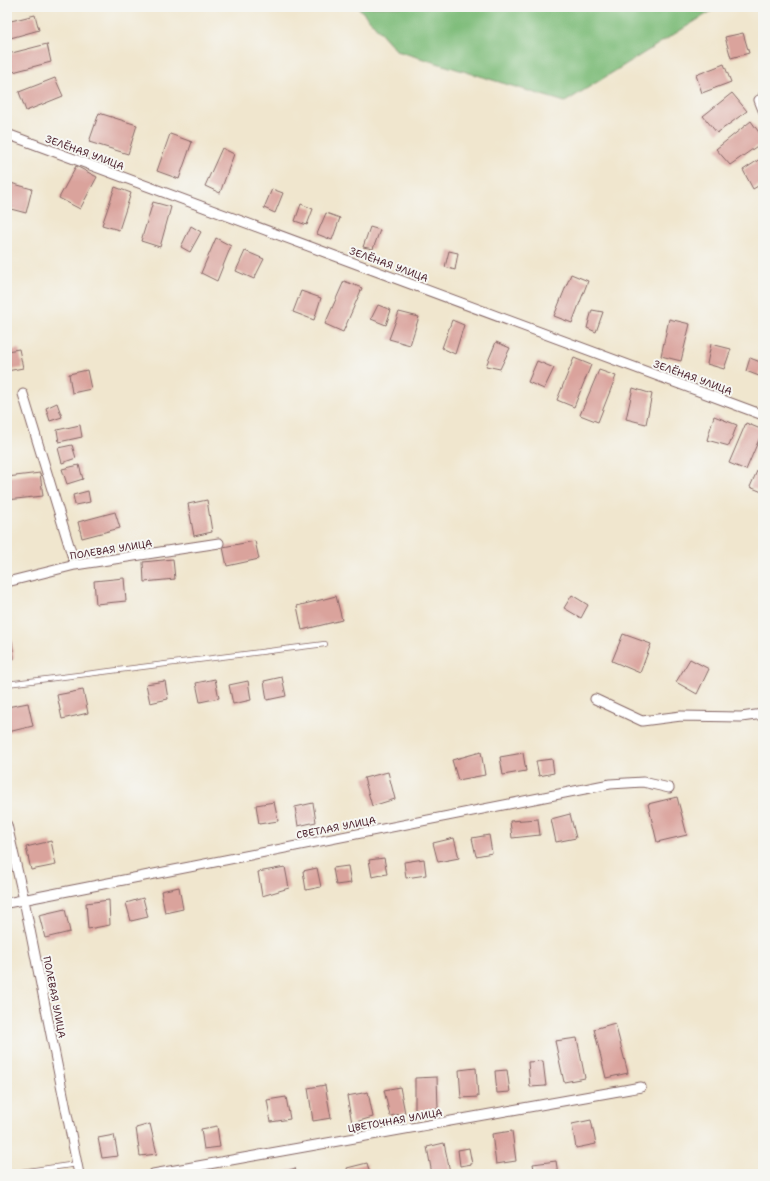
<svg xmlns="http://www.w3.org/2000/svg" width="770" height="1181" font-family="'Shantell Sans',sans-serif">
<rect width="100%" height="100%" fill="#f6f6f2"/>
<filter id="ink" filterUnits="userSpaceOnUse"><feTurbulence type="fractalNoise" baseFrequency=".025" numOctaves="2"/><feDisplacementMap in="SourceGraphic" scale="8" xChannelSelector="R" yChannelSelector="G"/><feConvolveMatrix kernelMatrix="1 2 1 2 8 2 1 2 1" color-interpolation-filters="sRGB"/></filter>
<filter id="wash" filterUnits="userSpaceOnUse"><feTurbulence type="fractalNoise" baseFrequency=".012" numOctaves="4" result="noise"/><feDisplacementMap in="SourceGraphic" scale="16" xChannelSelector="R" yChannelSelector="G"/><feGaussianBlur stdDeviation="0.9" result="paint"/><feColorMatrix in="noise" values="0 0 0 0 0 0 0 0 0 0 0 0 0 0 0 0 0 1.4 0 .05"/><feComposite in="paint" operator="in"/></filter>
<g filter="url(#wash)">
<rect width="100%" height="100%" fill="#f0e6ce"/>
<path fill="#80bd7c" stroke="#656e54" d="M 358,7 L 718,7 L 565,102 L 397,51 Z"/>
<g id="blocks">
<path fill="#daa39c" d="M 35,15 L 39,30 L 7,39 L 7,22 Z
M 743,33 L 749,53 L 731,58 L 725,37 Z
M 47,44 L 51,62 L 13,72 L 8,54 Z
M 724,64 L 731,82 L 702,93 L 696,75 Z
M 55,78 L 63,96 L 26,111 L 19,92 Z
M 732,93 L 747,111 L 717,133 L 703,116 Z
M 99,113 L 137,125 L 128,154 L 89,142 Z
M 751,121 L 763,138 L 763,142 L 730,165 L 716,149 Z
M 170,134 L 192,142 L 179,179 L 157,171 Z
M 222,148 L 234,154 L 220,193 L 205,186 Z
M 760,159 L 763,165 L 763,183 L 753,189 L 743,170 Z
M 76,166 L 97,177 L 80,209 L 59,198 Z
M 7,182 L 32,189 L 26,213 L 7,208 Z
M 115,187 L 131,193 L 119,230 L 102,225 Z
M 272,189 L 283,193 L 275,213 L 264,208 Z
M 153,202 L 171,207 L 160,247 L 141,241 Z
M 301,204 L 313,209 L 307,225 L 295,221 Z
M 326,213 L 340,218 L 332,240 L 317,234 Z
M 191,226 L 201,232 L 190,252 L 181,247 Z
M 370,227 L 380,230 L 373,249 L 363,247 Z
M 216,238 L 231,246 L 217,281 L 201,273 Z
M 245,251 L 264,259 L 254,279 L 236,271 Z
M 449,251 L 458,253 L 455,270 L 445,267 Z
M 571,274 L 588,281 L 572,323 L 554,316 Z
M 344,281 L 362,288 L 343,332 L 325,324 Z
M 301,291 L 321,298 L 314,320 L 293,312 Z
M 378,305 L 391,310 L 386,325 L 371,319 Z
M 592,310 L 603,312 L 596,332 L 587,328 Z
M 399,312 L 419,317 L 410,345 L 389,339 Z
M 669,319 L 690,324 L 681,361 L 661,356 Z
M 452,320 L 464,325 L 455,354 L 442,348 Z
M 496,342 L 510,348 L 500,369 L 486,366 Z
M 711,344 L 731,349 L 724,369 L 707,364 Z
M 19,349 L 23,368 L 7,371 L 7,351 Z
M 574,358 L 591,365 L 574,407 L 557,400 Z
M 750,358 L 763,363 L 759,376 L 746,371 Z
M 537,361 L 554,368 L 544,389 L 528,382 Z
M 87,370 L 91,389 L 72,393 L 69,374 Z
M 599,370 L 616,376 L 598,422 L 580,415 Z
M 633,388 L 652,394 L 646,424 L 626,419 Z
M 57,403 L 62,417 L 50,421 L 46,408 Z
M 714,416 L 737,425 L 729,446 L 707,440 Z
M 746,423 L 763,430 L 746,470 L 729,463 Z
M 80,425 L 82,437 L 59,442 L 57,430 Z
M 72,445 L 76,458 L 62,463 L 58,448 Z
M 761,462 L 763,462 L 763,489 L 762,492 L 750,487 Z
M 79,465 L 83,479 L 67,484 L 62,469 Z
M 40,473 L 43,496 L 7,500 L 7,477 Z
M 88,491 L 90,502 L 75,505 L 73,495 Z
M 207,500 L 212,532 L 194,536 L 188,504 Z
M 115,512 L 120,528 L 82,538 L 78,522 Z
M 255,541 L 259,559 L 227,566 L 223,547 Z
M 173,559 L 175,579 L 144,582 L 143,562 Z
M 124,578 L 126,601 L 96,604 L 94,581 Z
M 572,595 L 588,605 L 581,618 L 564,608 Z
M 336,596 L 342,620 L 302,630 L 297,606 Z
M 623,634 L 651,644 L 640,673 L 612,661 Z
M 11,635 L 14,659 L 7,660 L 7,636 Z
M 690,659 L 709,669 L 697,694 L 676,682 Z
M 282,677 L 286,696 L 267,700 L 264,681 Z
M 215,679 L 219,698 L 200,702 L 196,683 Z
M 165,681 L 168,699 L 150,703 L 146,684 Z
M 248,681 L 251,700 L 233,704 L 229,685 Z
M 83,690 L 88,713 L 62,719 L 57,695 Z
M 28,703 L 33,726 L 8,732 L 7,707 Z
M 481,752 L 485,775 L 458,780 L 452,760 Z
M 523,753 L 526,771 L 503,775 L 500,757 Z
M 552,759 L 554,773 L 539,776 L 536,761 Z
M 388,772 L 395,799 L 372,806 L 364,778 Z
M 677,797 L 687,835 L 657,842 L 648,804 Z
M 274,802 L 278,821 L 259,824 L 256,805 Z
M 313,803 L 316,822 L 298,826 L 295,807 Z
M 570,814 L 576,838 L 556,842 L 551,819 Z
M 538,819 L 540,835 L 512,838 L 510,821 Z
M 489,835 L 492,853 L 476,856 L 472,838 Z
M 454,838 L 459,858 L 438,862 L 433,843 Z
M 51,841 L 56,865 L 31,870 L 26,847 Z
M 384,858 L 387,874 L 372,877 L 369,860 Z
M 424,859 L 426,875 L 406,878 L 404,862 Z
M 348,866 L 351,883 L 336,885 L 333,868 Z
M 285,867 L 289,888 L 262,896 L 258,872 Z
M 317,868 L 321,887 L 306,890 L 303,871 Z
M 179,887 L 183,909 L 165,913 L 161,891 Z
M 143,898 L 148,917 L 131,921 L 126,903 Z
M 109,900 L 110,925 L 88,929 L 86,903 Z
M 65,909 L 70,932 L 45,938 L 39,915 Z
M 615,1023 L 628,1073 L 606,1078 L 594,1029 Z
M 577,1038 L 585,1078 L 564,1082 L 555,1041 Z
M 543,1061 L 546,1086 L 530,1087 L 528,1062 Z
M 476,1068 L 478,1097 L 461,1098 L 459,1070 Z
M 507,1070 L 510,1092 L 497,1093 L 495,1071 Z
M 437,1077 L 438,1109 L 415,1110 L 415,1078 Z
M 325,1085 L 331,1118 L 313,1121 L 308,1088 Z
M 400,1087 L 405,1113 L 390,1116 L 384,1090 Z
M 368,1092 L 373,1117 L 352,1123 L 347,1096 Z
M 286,1097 L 290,1119 L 271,1122 L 267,1100 Z
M 591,1120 L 596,1144 L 576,1148 L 572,1124 Z
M 150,1124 L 157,1154 L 140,1156 L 136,1128 Z
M 217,1126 L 220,1147 L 204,1149 L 201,1129 Z
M 512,1131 L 516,1161 L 496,1164 L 492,1134 Z
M 114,1135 L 118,1156 L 102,1158 L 98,1138 Z
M 444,1143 L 450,1172 L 440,1174 L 432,1174 L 427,1147 Z
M 469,1148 L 472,1164 L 460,1166 L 458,1150 Z
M 556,1161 L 558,1174 L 535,1174 L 533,1164 Z
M 367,1163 L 370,1174 L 348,1174 L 347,1168 Z
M 295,1168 L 297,1174 L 279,1174 Z"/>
</g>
</g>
<g filter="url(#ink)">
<use href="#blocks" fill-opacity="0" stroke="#846564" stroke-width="1"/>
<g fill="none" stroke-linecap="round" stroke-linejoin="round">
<g stroke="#846564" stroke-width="6">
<path id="lane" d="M 759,100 L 763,90
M 7,684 L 325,644
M 7,1174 L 77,1164"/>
</g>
<g stroke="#846564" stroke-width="11">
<path id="street" d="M 759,100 L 763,110
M 7,134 L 763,415
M 23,394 L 75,565
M 7,582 L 75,565 L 219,543
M 595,699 L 642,721 L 681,716 L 741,717 L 763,714
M 7,825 L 24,900 L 79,1174
M 7,903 L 610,784 L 643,782 L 669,788
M 153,1174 L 641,1087"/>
</g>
<use href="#lane" stroke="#fff" stroke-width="4.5"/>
<use href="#street" stroke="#fff" stroke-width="9"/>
</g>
</g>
<g text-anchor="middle" stroke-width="4" stroke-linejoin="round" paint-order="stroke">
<g font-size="10" fill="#4a1f2b" stroke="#f6f6f2">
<text transform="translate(85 152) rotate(20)" y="4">ЗЕЛЁНАЯ УЛИЦА</text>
<text transform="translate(389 264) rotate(20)" y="4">ЗЕЛЁНАЯ УЛИЦА</text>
<text transform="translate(693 377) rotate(20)" y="4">ЗЕЛЁНАЯ УЛИЦА</text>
<text transform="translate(111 549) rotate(-9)" y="4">ПОЛЕВАЯ УЛИЦА</text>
<text transform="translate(336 827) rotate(-11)" y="4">СВЕТЛАЯ УЛИЦА</text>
<text transform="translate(55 997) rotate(79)" y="4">ПОЛЕВАЯ УЛИЦА</text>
<text transform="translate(395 1120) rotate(-10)" y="4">ЦВЕТОЧНАЯ УЛИЦА</text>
</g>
</g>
<rect width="770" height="1181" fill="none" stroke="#f6f6f2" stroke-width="24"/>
</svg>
